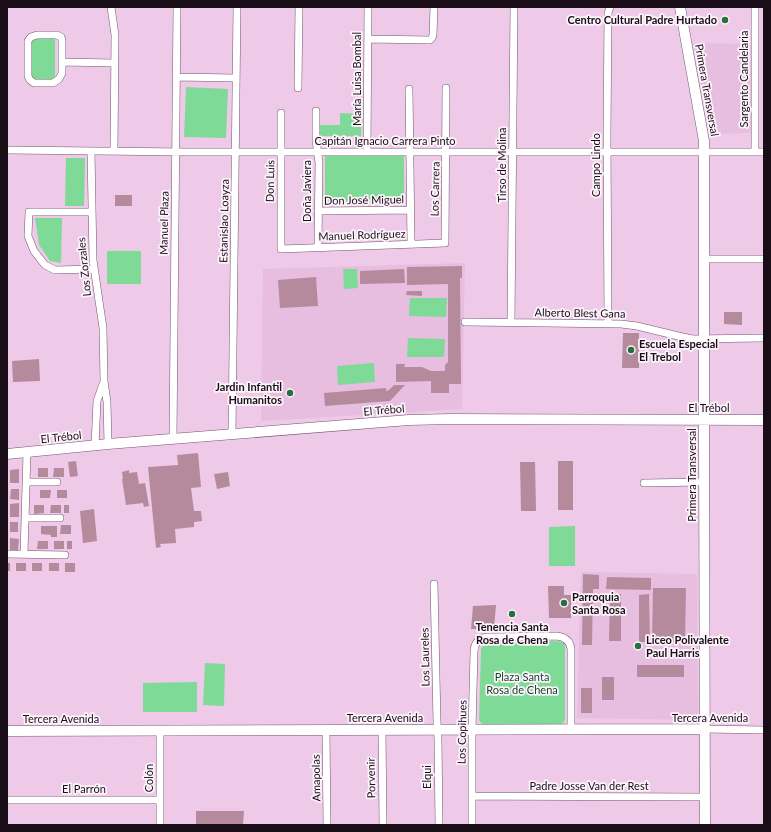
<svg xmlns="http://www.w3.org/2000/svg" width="771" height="832" font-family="Lato,sans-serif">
<rect width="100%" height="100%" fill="#eecae8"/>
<path fill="#e7bde0" d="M 693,43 L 753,44 L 752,133 L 712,134 Z
M 465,263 L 462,409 L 261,421 L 263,269 Z
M 581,572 L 697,574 L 698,720 L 577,718 Z"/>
<path fill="#7fda98" d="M 32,38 L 55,38 L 55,79 L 32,79 Z
M 186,87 L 228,89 L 226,138 L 184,137 Z
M 340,113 L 362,114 L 361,136 L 319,136 L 320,125 L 340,125 Z
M 404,155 L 404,202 L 325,203 L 325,156 Z
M 66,158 L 85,158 L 84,206 L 65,206 Z
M 35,218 L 62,218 L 61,263 L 50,261 L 39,245 Z
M 107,251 L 141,251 L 141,284 L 107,284 Z
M 343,269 L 357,269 L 358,288 L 344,289 Z
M 410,298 L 447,298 L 446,317 L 409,316 Z
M 408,338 L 445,339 L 444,357 L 407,357 Z
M 374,363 L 375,382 L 338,385 L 337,366 Z
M 575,526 L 575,566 L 549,566 L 549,527 Z
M 558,641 L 564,643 L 565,646 L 565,720 L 562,724 L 559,726 L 485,725 L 481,723 L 479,720 L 481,649 L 483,644 L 486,642 Z
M 205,663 L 225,664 L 224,706 L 203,705 Z
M 197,682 L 197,712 L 143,712 L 143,683 Z"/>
<path fill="#b58a9c" d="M 115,195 L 132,195 L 132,206 L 115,206 Z
M 462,266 L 462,278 L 460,278 L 461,384 L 449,384 L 449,393 L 431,393 L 431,381 L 396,382 L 396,364 L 405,364 L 404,367 L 422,367 L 431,371 L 445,371 L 445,365 L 448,362 L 448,284 L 407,285 L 407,267 Z
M 404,269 L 405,283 L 360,284 L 360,271 Z
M 316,277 L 318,306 L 280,308 L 278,280 Z
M 407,291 L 422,291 L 422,296 L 406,295 Z
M 724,312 L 742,312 L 742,325 L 724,324 Z
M 623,333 L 639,333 L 639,368 L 622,368 Z
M 39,359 L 40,381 L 13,382 L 12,361 Z
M 394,385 L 405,385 L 390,401 L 325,406 L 324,393 L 386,388 L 386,391 L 389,390 Z
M 198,453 L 201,487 L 191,488 L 194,511 L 201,511 L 202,521 L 194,522 L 194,527 L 175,529 L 176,543 L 160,544 L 161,547 L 156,548 L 148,467 L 178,465 L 177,455 Z
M 76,461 L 78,476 L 70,477 L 68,462 Z
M 558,461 L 573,461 L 573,510 L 558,510 Z
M 520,462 L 535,462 L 536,511 L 521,511 Z
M 38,468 L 48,468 L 48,477 L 38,477 Z
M 54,468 L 64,468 L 64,477 L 53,477 Z
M 19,469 L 19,483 L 10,483 L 10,470 Z
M 129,470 L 129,473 L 137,472 L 139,484 L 145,483 L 149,506 L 144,507 L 143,503 L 126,505 L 122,479 L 123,479 L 122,472 Z
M 228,472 L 230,486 L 217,489 L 214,474 Z
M 11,489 L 19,489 L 19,500 L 10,499 Z
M 40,490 L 51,490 L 50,498 L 40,498 Z
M 57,490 L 67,490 L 67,498 L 57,498 Z
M 19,503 L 19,517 L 10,517 L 10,504 Z
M 34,505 L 44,505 L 44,513 L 34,514 Z
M 51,505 L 61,505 L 61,513 L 50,513 Z
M 64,505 L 69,505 L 69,513 L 64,513 Z
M 94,509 L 97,541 L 83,543 L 80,511 Z
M 10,522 L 18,522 L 18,532 L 10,532 Z
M 61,525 L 71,525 L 71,534 L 60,534 Z
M 41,526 L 57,526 L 57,537 L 51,537 L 51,535 L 41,534 Z
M 10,538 L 19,539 L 18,551 L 10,551 Z
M 38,541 L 48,541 L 48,549 L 37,549 Z
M 54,541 L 64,541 L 64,549 L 54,549 Z
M 67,541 L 72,541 L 72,549 L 67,549 Z
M 7,563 L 10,563 L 10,571 L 7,571 Z
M 16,563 L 26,563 L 26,571 L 16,571 Z
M 32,563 L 42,563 L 42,571 L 32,571 Z
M 49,563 L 59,563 L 59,571 L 49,571 Z
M 65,563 L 75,563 L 75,572 L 65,572 Z
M 583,574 L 599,575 L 599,589 L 593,589 L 592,645 L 582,645 Z
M 607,577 L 651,578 L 651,590 L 606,589 Z
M 548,586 L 564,586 L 564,595 L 571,595 L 571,618 L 549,618 Z
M 653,588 L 686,588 L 685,643 L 652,642 Z
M 610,594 L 621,594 L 621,641 L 609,641 Z
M 649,594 L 650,642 L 639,642 L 639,595 Z
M 496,605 L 494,629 L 471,629 L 473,606 Z
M 637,665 L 684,665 L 684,677 L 637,677 Z
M 602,677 L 614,677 L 614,700 L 602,700 Z
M 581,688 L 592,688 L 592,713 L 581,713 Z
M 196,811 L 244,811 L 243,825 L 196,825 Z"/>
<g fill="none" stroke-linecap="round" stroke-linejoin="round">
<g stroke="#73546e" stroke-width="8">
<path id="street" d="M 111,7 L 115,35 L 114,151
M 755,7 L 755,152
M 37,35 L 57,35 L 61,37 L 62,40 L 62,73 L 59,79 L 53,83 L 34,83 L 30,80 L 28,76 L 28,41 L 31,37 Z
M 368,39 L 430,40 L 432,38 L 433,35 L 434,7
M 62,62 L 114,63
M 176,77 L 236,78
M 298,88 L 299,7
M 409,89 L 411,244
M 316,111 L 316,140 L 319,163 L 318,247
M 281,113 L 281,249 L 445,243 L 446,88
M 7,150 L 186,152 L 764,152
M 91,151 L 93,260 L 103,328 L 104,381 L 107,402 L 108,444
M 367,152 L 368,7
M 318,211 L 411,210
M 92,212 L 29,212 L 28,236 L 34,251 L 45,265 L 55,270 L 94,269
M 704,259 L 764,259
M 465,322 L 621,324 L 637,326 L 678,336 L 693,339 L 764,338
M 511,323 L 514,7
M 608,324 L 607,136 L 608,13 L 610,7
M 232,435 L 237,7
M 173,439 L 177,7
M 95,446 L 97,401 L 103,384
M 26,482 L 57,482
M 644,483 L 704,482
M 25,518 L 60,518
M 7,554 L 65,555
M 24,554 L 27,452
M 434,584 L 437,722 L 438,739 L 439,825
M 705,729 L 764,730
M 160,730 L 160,825
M 326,730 L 327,825
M 382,730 L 383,825
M 472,796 L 705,797
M 7,800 L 160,800
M 472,825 L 472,730 L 474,652 C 474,643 479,638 487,637 L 557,636 C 565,637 570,641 571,649 L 571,730"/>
</g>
<g stroke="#73546e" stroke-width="11">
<path id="secondary" d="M 680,7 L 704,141 L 704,434 L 705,825
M 7,454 L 108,444 L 409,420 L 451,419 L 764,420
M 7,731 L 705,729"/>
</g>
<use href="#street" stroke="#fff" stroke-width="7"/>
<use href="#secondary" stroke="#fff" stroke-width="10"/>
</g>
<g fill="#24703f" stroke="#fdf5fb" stroke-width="1.5">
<circle cx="725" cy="20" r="4"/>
<circle cx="631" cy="350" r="4"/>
<circle cx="290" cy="393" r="4"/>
<circle cx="564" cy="603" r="4"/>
<circle cx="512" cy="614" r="4"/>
<circle cx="638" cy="646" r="4"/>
</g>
<g text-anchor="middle" stroke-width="3.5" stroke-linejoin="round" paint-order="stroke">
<g font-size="11" font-weight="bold" fill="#190d17" stroke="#fdf5fb" text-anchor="start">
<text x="717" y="24" text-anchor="end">Centro Cultural Padre Hurtado</text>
<text x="639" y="348">Escuela Especial<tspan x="639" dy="13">El Trebol</tspan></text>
<text x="282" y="391" text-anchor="end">Jardin Infantil<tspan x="282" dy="13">Humanitos</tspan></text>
<text x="572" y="601">Parroquia<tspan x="572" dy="13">Santa Rosa</tspan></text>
<text x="512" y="631" text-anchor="middle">Tenencia Santa<tspan x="512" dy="13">Rosa de Chena</tspan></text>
<text x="646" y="644">Liceo Polivalente<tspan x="646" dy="13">Paul Harris</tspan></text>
</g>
<g font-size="11" fill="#190d17" stroke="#fdf5fb">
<text transform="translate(357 79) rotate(-90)" y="4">María Luisa Bombal</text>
<text transform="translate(744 79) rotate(-90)" y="4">Sargento Candelaria</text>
<text transform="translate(707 90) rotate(80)" y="4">Primera Transversal</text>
<text x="385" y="145">Capitán Ignacio Carrera Pinto</text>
<text transform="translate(502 165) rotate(-90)" y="4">Tirso de Molina</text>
<text transform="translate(596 165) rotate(-90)" y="4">Campo Lindo</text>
<text transform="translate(270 181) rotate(-89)" y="4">Don Luis</text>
<text transform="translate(435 189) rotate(-89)" y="4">Los Carrera</text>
<text transform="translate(307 191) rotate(-90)" y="4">Doña Javiera</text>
<text transform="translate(364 200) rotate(-1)" y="4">Don José Miguel</text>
<text transform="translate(224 221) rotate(-89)" y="4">Estanislao Loayza</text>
<text transform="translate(164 223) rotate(-89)" y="4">Manuel Plaza</text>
<text transform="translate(362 235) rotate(-2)" y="4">Manuel Rodríguez</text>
<text transform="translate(84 267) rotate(-96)" y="4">Los Zorzales</text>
<text transform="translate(580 313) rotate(1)" y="4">Alberto Blest Gana</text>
<text x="709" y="412">El Trébol</text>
<text transform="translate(384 410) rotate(-5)" y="4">El Trébol</text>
<text transform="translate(61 437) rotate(-6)" y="4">El Trébol</text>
<text transform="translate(692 475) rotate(-90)" y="4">Primera Transversal</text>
<text transform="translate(425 657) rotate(-91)" y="4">Los Laureles</text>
<text x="385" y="722">Tercera Avenida</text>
<text x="710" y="722">Tercera Avenida</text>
<text x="61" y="723">Tercera Avenida</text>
<text transform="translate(462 732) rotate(-89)" y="4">Los Copihues</text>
<text transform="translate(427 777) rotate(-90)" y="4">Elqui</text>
<text transform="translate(149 778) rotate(-90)" y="4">Colón</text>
<text transform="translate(316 778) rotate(-91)" y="4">Amapolas</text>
<text transform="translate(371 778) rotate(-91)" y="4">Porvenir</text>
<text x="589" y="790">Padre Josse Van der Rest</text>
<text x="84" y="793">El Parrón</text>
</g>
<g font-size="11" fill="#184426" stroke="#fdf5fb">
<text x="522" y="681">Plaza Santa<tspan x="522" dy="13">Rosa de Chena</tspan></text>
</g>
</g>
<rect width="771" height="832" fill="none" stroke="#190d17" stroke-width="16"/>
</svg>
